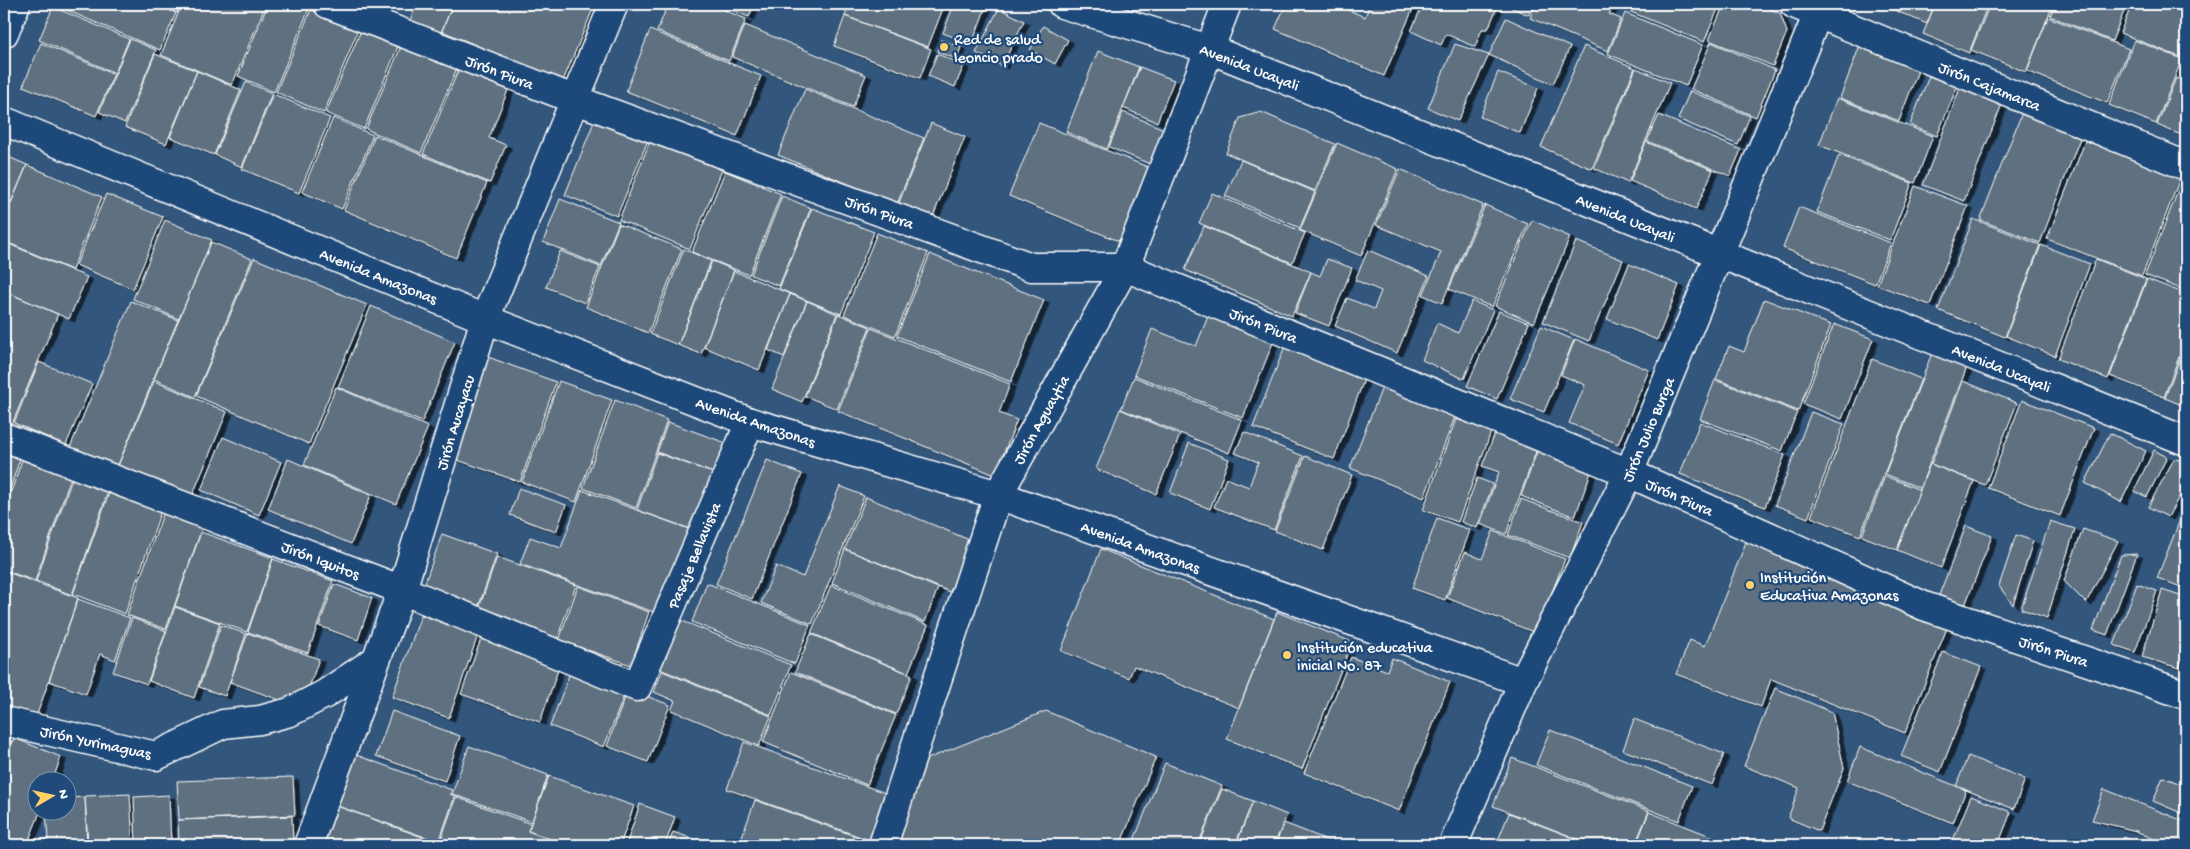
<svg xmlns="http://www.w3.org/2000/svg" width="2190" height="849" font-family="'Gochi Hand',sans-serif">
<defs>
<filter id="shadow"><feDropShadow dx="5.5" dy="3" stdDeviation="0" flood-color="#0009"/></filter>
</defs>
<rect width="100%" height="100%" fill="#32567c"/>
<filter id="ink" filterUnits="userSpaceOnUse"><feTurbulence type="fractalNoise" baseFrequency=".02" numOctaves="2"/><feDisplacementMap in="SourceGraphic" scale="10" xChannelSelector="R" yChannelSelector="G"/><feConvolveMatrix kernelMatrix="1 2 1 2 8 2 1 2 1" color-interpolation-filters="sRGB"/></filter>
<g filter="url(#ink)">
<path fill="#5e7180" stroke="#fff" filter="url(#shadow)" d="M 52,4 L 154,4 L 176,13 L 160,50 Z
M 156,4 L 181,4 L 177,13 Z
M 182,4 L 266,4 L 232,85 L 161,55 Z
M 268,4 L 296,4 L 309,9 L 274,92 L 238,76 Z
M 401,4 L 413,4 L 412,8 Z
M 417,4 L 453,4 L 440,35 L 409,23 Z
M 453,4 L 595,4 L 563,81 L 442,31 Z
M 668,4 L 710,4 L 746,19 L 729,61 L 657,31 Z
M 717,4 L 754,4 L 749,17 Z
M 849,4 L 939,4 L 944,6 L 928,47 L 845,16 Z
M 954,4 L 987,4 L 972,44 L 943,33 Z
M 1200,4 L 1219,4 L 1216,11 Z
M 1286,4 L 1334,4 L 1365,17 L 1370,4 L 1415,4 L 1384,76 L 1275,29 Z
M 1423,4 L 1489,4 L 1497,8 L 1488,29 L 1482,29 L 1475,47 L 1446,34 L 1441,45 L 1411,31 Z
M 1502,4 L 1534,4 L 1529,15 Z
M 1536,4 L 1614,4 L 1609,14 L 1621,19 L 1608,51 L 1530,18 Z
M 1614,4 L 1720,4 L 1704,42 L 1614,5 Z
M 1724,4 L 1758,4 L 1780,13 L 1787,32 L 1773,66 L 1709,40 Z
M 1880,4 L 1935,4 L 1927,24 Z
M 1935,4 L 1988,4 L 1969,53 L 1923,34 Z
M 1990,4 L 2053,4 L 2026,72 L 1971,50 Z
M 2055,4 L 2127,4 L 2112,41 L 2050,16 Z
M 2132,4 L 2186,4 L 2186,41 L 2180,57 L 2120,33 Z
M 53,7 L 129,39 L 115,73 L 39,40 Z
M 999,8 L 1024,21 L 1002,66 L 976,53 Z
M 311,10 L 358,30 L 324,113 L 276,92 Z
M 1625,13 L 1703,45 L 1686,86 L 1608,54 Z
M 845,16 L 931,49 L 920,78 L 834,46 Z
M 2048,17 L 2129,49 L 2107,103 L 2027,71 Z
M 1506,18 L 1570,47 L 1553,84 L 1489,55 Z
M 745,25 L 866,75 L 853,107 L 732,57 Z
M 1043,26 L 1068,40 L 1055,64 L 1030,50 Z
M 362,28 L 399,44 L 364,129 L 326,113 Z
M 650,30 L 761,76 L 737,136 L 626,91 Z
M 130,39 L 156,50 L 125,123 L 99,112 Z
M 941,40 L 961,47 L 957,59 L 937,52 Z
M 2134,40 L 2182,59 L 2156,124 L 2109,105 Z
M 1711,42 L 1775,70 L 1756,117 L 1691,89 Z
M 41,43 L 114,74 L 96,116 L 23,86 Z
M 402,44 L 457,68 L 421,153 L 366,129 Z
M 1455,44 L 1489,55 L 1458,121 L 1428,108 Z
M 1860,45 L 1919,68 L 1899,121 L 1840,98 Z
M 1584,46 L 1635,68 L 1592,169 L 1541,147 Z
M 1098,51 L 1139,67 L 1107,149 L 1066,132 Z
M 155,54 L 197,71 L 166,144 L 125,127 Z
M 937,54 L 964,65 L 955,87 L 928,76 Z
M 461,64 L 510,85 L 489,138 L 506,145 L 490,183 L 423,154 Z
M 1140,67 L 1174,80 L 1157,122 L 1123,108 Z
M 1636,68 L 1670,83 L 1628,183 L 1594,168 Z
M 197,71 L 241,90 L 214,155 L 170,137 Z
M 1498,72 L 1538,88 L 1520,133 L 1480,117 Z
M 1929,76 L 1957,87 L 1937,136 L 1910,125 Z
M 2176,78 L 2186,82 L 2186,137 L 2157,125 Z
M 246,82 L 272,93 L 242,167 L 215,155 Z
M 1960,88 L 2002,104 L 1964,201 L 1923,185 Z
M 805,89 L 924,138 L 897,204 L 778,155 Z
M 1690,91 L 1750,116 L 1738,145 L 1678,119 Z
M 273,94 L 330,118 L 299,193 L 242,169 Z
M 1837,98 L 1933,136 L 1915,183 L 1819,145 Z
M 2023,110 L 2082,133 L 2040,243 L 1980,220 Z
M 1123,112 L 1164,129 L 1150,164 L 1109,147 Z
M 1261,112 L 1335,144 L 1315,191 L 1226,153 L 1240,118 Z
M 1659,115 L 1741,150 L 1730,176 L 1647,141 Z
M 333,118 L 373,135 L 342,209 L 302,192 Z
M 595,119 L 648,140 L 617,216 L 565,195 Z
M 931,123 L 965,137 L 932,219 L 898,205 Z
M 1039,123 L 1150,168 L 1121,242 L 1009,196 Z
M 375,135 L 487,183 L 456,258 L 344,210 Z
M 2086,139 L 2181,176 L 2142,276 L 2047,239 Z
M 650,141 L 722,170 L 690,249 L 619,220 Z
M 1646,142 L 1713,170 L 1696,209 L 1630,181 Z
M 1337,143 L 1398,169 L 1361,256 L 1300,230 Z
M 4,155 L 27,165 L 4,219 Z
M 1839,155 L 1912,183 L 1890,240 L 1817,212 Z
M 1241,160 L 1315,192 L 1300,228 L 1225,196 Z
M 27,165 L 102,197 L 72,270 L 4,241 L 4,220 Z
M 1400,169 L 1483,205 L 1442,303 L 1423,295 L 1441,252 L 1376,225 Z
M 725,171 L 781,194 L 749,275 L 692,252 Z
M 2183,178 L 2186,179 L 2186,291 L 2145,275 Z
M 1915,186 L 1968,206 L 1930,305 L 1877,285 Z
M 1212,193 L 1305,233 L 1292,263 L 1199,223 Z
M 106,194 L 163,217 L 133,289 L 76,265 Z
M 782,196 L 811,208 L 779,286 L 751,275 Z
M 560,199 L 619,222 L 601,266 L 543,242 Z
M 1485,205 L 1528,224 L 1492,307 L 1449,289 Z
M 1799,207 L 1891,243 L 1875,284 L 1783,248 Z
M 812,208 L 874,232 L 841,314 L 779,289 Z
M 1973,219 L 2040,245 L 2005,337 L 1938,310 Z
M 165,220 L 212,240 L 179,319 L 133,299 Z
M 1532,220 L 1570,237 L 1534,323 L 1495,306 Z
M 619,224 L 682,249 L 648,333 L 586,307 Z
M 1204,226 L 1311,272 L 1292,316 L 1185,270 Z
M 877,233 L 928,253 L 895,336 L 844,315 Z
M 1576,241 L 1623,260 L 1589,341 L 1543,322 Z
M 4,242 L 87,277 L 69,319 L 4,291 Z
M 211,242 L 252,259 L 195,397 L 154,379 Z
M 2041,245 L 2090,264 L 2055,356 L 2006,336 Z
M 684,249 L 711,261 L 678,345 L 650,334 Z
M 1368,250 L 1429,276 L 1397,353 L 1335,326 L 1347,298 L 1374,309 L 1381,291 L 1355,280 Z
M 560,251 L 600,267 L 585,303 L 546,287 Z
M 930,254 L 1044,300 L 1011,382 L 897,336 Z
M 254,258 L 367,305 L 309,444 L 196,396 Z
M 1327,259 L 1352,268 L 1329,326 L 1295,313 L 1311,272 L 1320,276 Z
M 2096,259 L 2146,279 L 2108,379 L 2058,359 Z
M 712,261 L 734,270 L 701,354 L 678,345 Z
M 1629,264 L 1679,285 L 1657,340 L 1607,319 Z
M 734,271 L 790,294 L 759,370 L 704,347 Z
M 2147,279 L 2186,294 L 2186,338 L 2164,397 L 2110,376 Z
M 6,292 L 58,314 L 10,429 L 4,426 L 4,297 Z
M 790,294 L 807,301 L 784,357 L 768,350 Z
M 1764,299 L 1831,325 L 1798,411 L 1716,379 L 1729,346 L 1744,352 Z
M 131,301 L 178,320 L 116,470 L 69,450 Z
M 807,301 L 837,314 L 802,402 L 772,389 Z
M 1472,301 L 1493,310 L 1464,379 L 1422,360 L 1437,323 L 1458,333 Z
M 371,306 L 455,342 L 422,422 L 338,387 Z
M 1499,311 L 1529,323 L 1497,399 L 1467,386 Z
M 838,314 L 870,327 L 837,409 L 805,396 Z
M 1209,314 L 1274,340 L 1243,418 L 1134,375 L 1152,329 L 1196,346 Z
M 1834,324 L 1873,339 L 1842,419 L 1803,404 Z
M 1541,326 L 1574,340 L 1544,412 L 1510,399 Z
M 871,328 L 1010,384 L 999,413 L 1017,420 L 995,475 L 838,411 Z
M 1575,339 L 1649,370 L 1618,444 L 1569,423 L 1585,385 L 1561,375 Z
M 2186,342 L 2186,407 L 2165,398 Z
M 1285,346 L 1365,377 L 1334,459 L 1253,427 Z
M 1932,353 L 1967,367 L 1920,488 L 1885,474 Z
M 488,357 L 556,382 L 520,482 L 452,458 Z
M 1872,359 L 1921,379 L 1860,536 L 1811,517 Z
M 39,362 L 92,384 L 66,445 L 14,423 Z
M 1134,377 L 1242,420 L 1229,453 L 1121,409 Z
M 1715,380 L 1797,412 L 1782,451 L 1700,419 Z
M 154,381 L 227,412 L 191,499 L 117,468 Z
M 559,381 L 612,400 L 576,502 L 522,482 Z
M 1963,381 L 2017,403 L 1985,485 L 1931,464 Z
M 1383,385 L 1456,414 L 1424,498 L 1350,468 Z
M 336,387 L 428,427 L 396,504 L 304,465 Z
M 615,400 L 667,420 L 636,508 L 583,488 Z
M 2022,400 L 2094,428 L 2060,516 L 1988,488 Z
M 1120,409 L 1180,435 L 1156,494 L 1096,469 Z
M 1811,412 L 1844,424 L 1808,518 L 1775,505 Z
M 1456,419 L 1491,432 L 1458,522 L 1423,510 Z
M 668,422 L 726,443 L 716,474 L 657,452 Z
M 1700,422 L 1785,455 L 1765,507 L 1680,474 Z
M 1244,432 L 1303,456 L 1274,530 L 1214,507 L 1226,478 L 1249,487 L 1258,462 L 1235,453 Z
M 1495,433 L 1537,449 L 1506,534 L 1480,524 L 1499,472 L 1482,466 Z
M 2110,433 L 2146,451 L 2121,502 L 2085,483 Z
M 223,437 L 281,462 L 259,515 L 201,490 Z
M 1189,443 L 1229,459 L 1210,509 L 1170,493 Z
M 1538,449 L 1592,469 L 1575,517 L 1521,496 Z
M 2154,450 L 2167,457 L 2147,497 L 2134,491 Z
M 4,453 L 20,459 L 4,506 Z
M 657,453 L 716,474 L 696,531 L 637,510 Z
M 1305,456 L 1352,475 L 1323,550 L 1275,531 Z
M 288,459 L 371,495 L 351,544 L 268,509 Z
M 2174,459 L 2186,461 L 2186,484 L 2168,517 L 2148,507 Z
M 22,460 L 71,477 L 35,581 L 4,570 L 4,512 Z
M 767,460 L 802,474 L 752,599 L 716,584 Z
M 1930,464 L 1974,481 L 1941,568 L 1897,550 Z
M 73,476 L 109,489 L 72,595 L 36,581 Z
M 1885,476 L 1920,490 L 1897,550 L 1862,536 Z
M 1477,478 L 1493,484 L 1477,528 L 1461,522 Z
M 840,486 L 864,496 L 812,624 L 761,603 L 776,566 L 803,577 Z
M 519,488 L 566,505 L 556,532 L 510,515 Z
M 582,490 L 689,529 L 659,614 L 520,564 L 530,537 L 561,548 Z
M 109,493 L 161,511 L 125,614 L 73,594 Z
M 866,497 L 972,541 L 950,592 L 845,549 Z
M 1521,499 L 1583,522 L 1570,558 L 1508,535 Z
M 2185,507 L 2186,508 L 2186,589 L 2157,578 Z
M 163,514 L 202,528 L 166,629 L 127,615 Z
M 1437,518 L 1470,530 L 1445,600 L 1412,588 Z
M 2050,521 L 2075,529 L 2047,618 L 2021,609 Z
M 1966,526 L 1992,536 L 1960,618 L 1934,608 Z
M 2083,529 L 2118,541 L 2086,603 L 2064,581 Z
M 1493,531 L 1565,559 L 1536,633 L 1447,598 L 1465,552 L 1482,559 Z
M 201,532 L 273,558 L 247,632 L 175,606 Z
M 442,534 L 497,554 L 477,611 L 422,591 Z
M 2016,535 L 2033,541 L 2013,605 L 1999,586 Z
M 1748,537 L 1951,618 L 1905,733 L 1771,679 L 1761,707 L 1676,674 L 1690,640 L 1705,646 Z
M 845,549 L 938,588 L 925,622 L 832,583 Z
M 1101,549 L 1274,619 L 1239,708 L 1134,666 L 1129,678 L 1061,651 Z
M 2137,554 L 2107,635 L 2093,630 L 2121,555 Z
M 497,557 L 576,585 L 557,639 L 478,611 Z
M 273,559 L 333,581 L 308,653 L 248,632 Z
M 7,572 L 78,598 L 34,723 L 4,712 L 4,581 Z
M 707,583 L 810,625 L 795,664 L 692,622 Z
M 334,584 L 372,598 L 358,640 L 319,626 Z
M 2137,584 L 2157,591 L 2135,652 L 2114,645 Z
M 831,585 L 928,625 L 908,673 L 811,633 Z
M 578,586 L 649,612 L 631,665 L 559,640 Z
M 2162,590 L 2186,598 L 2186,644 L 2179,668 L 2142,657 Z
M 78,599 L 130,618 L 115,660 L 100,654 L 86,694 L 49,681 Z
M 175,607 L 220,623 L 194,698 L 149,681 Z
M 1277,612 L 1352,642 L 1302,769 L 1227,739 Z
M 421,615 L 478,635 L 449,718 L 392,697 Z
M 132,618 L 166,631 L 147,684 L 113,672 Z
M 680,620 L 791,665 L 771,715 L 660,669 Z
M 221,625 L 246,634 L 225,696 L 199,687 Z
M 248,633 L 319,659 L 305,699 L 293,705 L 230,682 Z
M 811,634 L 912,675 L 896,714 L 795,672 Z
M 481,639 L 559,667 L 540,722 L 461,694 Z
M 1943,652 L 1981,667 L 1940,772 L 1901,756 Z
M 1351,657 L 1387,671 L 1392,658 L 1450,682 L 1399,811 L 1304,773 Z
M 571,670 L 626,691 L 604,747 L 550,726 Z
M 662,671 L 771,716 L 759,746 L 671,710 L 675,701 L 654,692 Z
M 791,672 L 896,715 L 867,785 L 763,742 Z
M 1775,688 L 1832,712 L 1844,768 L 1819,831 L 1788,818 L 1799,788 L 1744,766 Z
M 628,689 L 670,705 L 648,762 L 607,746 Z
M 392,711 L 460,736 L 445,781 L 376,756 Z
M 1046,711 L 1156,757 L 1120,845 L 900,845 L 890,841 L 922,761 Z
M 1634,719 L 1724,754 L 1712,785 L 1623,750 Z
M 1550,730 L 1692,786 L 1679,821 L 1536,765 Z
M 4,738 L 12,741 L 4,761 Z
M 14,738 L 61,757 L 52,782 L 38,782 L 38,812 L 40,812 L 27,845 L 15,845 L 4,841 L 4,765 Z
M 744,742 L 888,794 L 872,841 L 727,789 Z
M 469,746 L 548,775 L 532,822 L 452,794 Z
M 1860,747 L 1966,790 L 1953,823 L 1847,781 Z
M 348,752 L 452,790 L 450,794 L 455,796 L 439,842 L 329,803 Z
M 1968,756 L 2025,779 L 2014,809 L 1956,786 Z
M 1512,758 L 1649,811 L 1635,845 L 1593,845 L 1493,806 Z
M 1165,763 L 1222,786 L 1198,845 L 1132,845 Z
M 549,776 L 634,806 L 620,845 L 567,845 L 528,831 Z
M 293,777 L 295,815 L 179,820 L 177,781 Z
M 2163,777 L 2186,786 L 2186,815 L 2153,801 Z
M 1222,789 L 1253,801 L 1235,845 L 1199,845 Z
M 2104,789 L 2186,822 L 2186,830 L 2180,845 L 2167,845 L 2136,831 L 2092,820 Z
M 130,794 L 133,845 L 88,845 L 85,796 Z
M 169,795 L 171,845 L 136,845 L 134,797 Z
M 1971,796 L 2011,812 L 1998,845 L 1951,845 Z
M 85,797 L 87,845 L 31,845 L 30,840 L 48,840 L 46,812 L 68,812 L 68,798 Z
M 456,797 L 531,824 L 528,831 L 562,844 L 561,845 L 439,845 Z
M 755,800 L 866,840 L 864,845 L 739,845 Z
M 1253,801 L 1287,815 L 1274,845 L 1236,845 Z
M 331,804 L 439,843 L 438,845 L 316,845 Z
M 640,804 L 675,817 L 665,845 L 626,845 Z
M 1649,812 L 1734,845 L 1636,845 Z
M 1509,813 L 1592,845 L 1496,845 Z
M 292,816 L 293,845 L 179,845 L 178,820 Z
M 1284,823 L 1340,845 L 1275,845 Z
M 673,832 L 711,845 L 668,845 Z
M 2124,837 L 2144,845 L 2118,845 Z"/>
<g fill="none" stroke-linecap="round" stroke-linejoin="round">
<g stroke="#fff" stroke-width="31">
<path id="street" d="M 328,4 L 576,100 L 1031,267 L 1125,267 L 1629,473 L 1924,606 L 2186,695
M 1794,4 L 2186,166
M 1720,254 L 2186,441
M 4,437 L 402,590 L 637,687 L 750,422
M 4,721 L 156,756 L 223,724 L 260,720 L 290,712 L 325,694 L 376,660
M 308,845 L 402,590 L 485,319 L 614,4
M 883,845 L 998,495 L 1125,267 L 1227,4
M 1453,845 L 1523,682"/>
</g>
<g stroke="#fff" stroke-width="31">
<path id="secondary" d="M 1062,4 L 1209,49 L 1720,254
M 4,33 L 16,4
M 4,121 L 485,319 L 750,422 L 998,495 L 1523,682 L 1629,473 L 1822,4"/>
</g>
<use href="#street" stroke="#1f4a7a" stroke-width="28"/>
<use href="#secondary" stroke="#1f4a7a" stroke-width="28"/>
</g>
</g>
<g fill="#ffd166" stroke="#1f4a7a" stroke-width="2">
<circle cx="944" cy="47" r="5"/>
<circle cx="1750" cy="585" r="5"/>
<circle cx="1287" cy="655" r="5"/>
</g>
<g text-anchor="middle" stroke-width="4.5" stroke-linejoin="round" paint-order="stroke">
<g font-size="16" fill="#fff" stroke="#1f4a7a" text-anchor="start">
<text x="954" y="44">Red de salud<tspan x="954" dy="18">leoncio prado</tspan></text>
<text x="1760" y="582">Institución<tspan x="1760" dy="18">Educativa Amazonas</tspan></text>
<text x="1297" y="652">Institución educativa<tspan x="1297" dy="18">inicial No. 87</tspan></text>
</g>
<g font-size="16" fill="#fff" stroke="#1f4a7a">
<text transform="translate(1250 66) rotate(21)" y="6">Avenida Ucayali</text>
<text transform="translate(500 71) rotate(21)" y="6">Jirón Piura</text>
<text transform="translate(1990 85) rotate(22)" y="6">Jirón Cajamarca</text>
<text transform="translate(880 211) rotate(20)" y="6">Jirón Piura</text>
<text transform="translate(1626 217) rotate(22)" y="6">Avenida Ucayali</text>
<text transform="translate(379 275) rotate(22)" y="6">Avenida Amazonas</text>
<text transform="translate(1264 324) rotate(22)" y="6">Jirón Piura</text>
<text transform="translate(2002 367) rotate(22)" y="6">Avenida Ucayali</text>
<text transform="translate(1040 419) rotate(-61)" y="6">Jirón Aguaytia</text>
<text transform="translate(756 421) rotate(19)" y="6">Avenida Amazonas</text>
<text transform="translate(454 422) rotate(-73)" y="6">Jirón Aucayacu</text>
<text transform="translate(1647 429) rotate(-67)" y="6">Jirón Julio Burga</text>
<text transform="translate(1680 496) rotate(24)" y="6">Jirón Piura</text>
<text transform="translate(1141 546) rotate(20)" y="6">Avenida Amazonas</text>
<text transform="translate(693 555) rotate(-67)" y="6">Pasaje Bellavista</text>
<text transform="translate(321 559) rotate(21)" y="6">Jirón Iquitos</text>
<text transform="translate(2054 650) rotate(18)" y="6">Jirón Piura</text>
<text transform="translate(96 741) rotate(12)" y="6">Jirón Yurimaguas</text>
</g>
</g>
<rect width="2190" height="849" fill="none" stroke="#1f4a7a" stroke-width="20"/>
<rect x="10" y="10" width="2170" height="829" fill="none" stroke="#fff" stroke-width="2" filter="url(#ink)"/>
<g transform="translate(52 796) rotate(81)"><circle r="24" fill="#1f4a7a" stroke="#7992af"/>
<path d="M0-4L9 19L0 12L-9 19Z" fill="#ffd166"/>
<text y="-8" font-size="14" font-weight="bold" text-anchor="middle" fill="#ffffff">N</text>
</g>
</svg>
